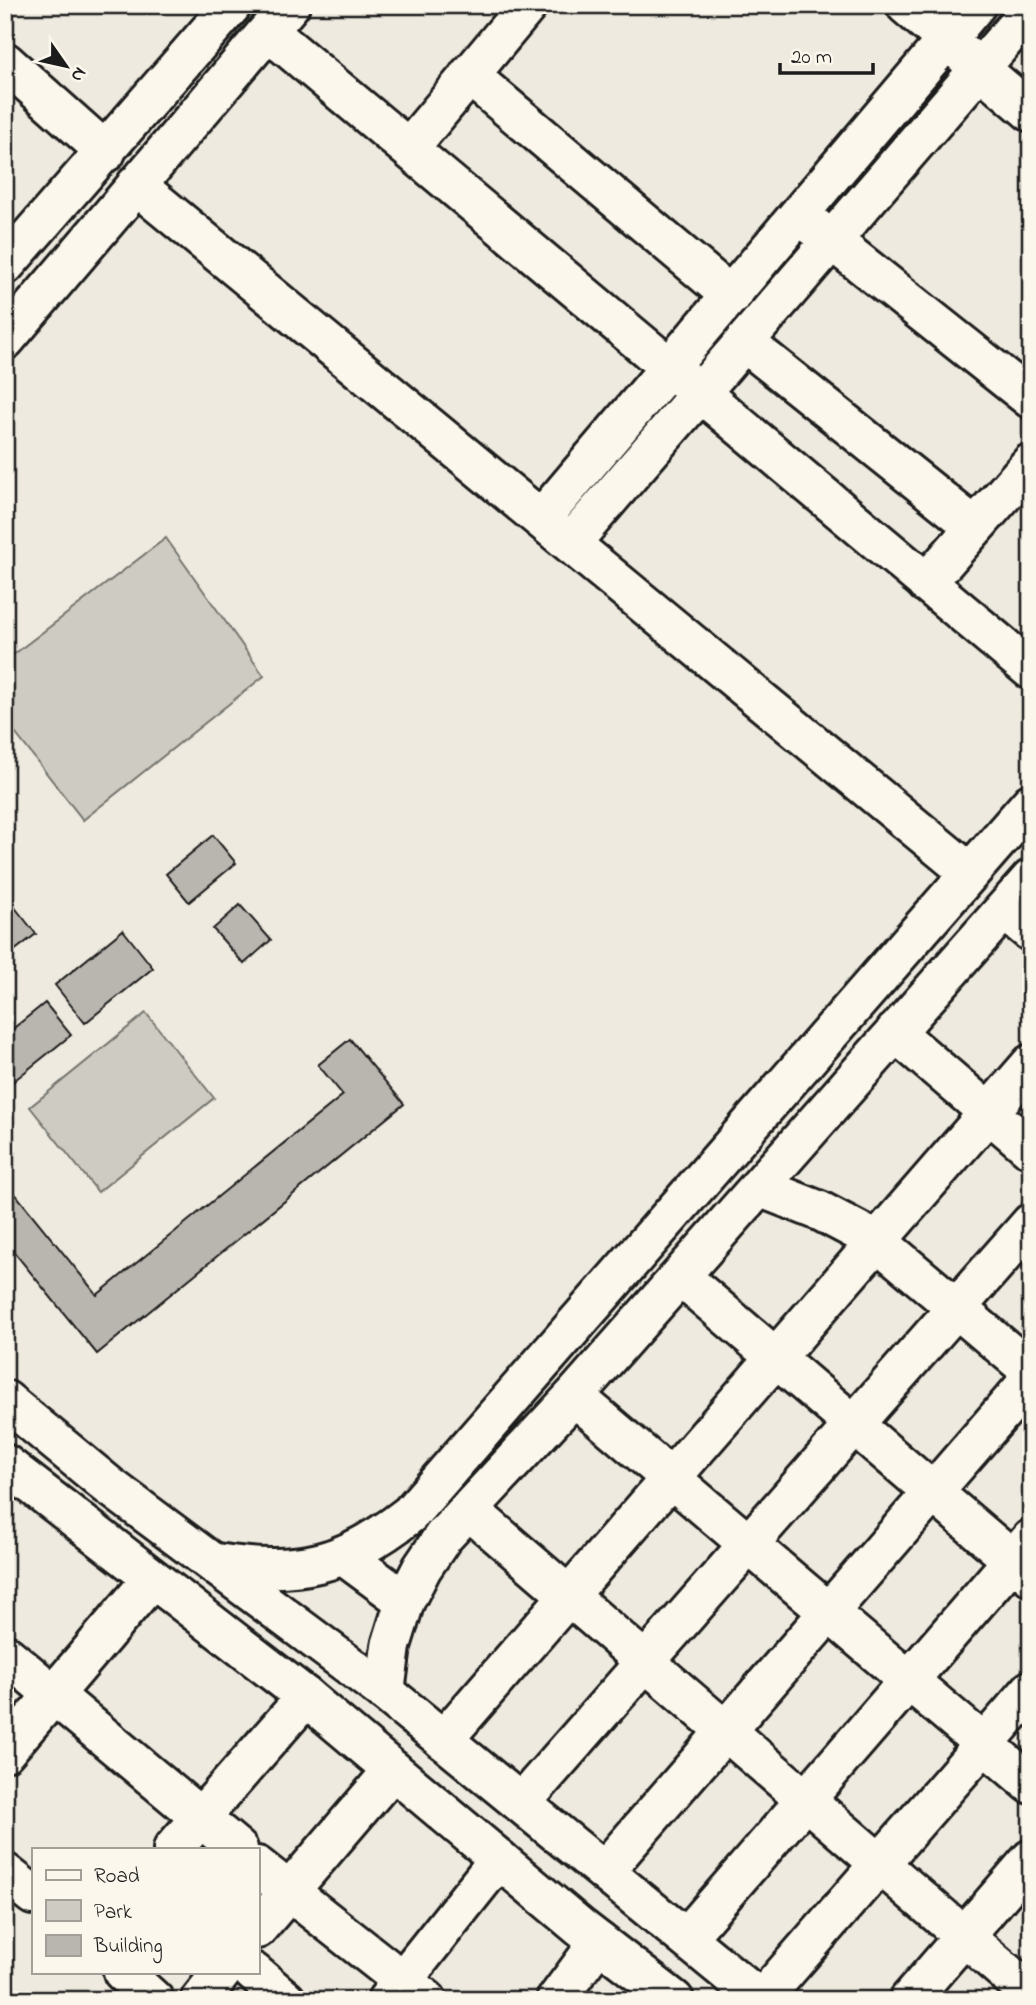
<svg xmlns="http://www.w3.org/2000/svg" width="1036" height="2005" font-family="'Indie Flower',sans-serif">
<rect width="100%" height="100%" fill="#eeeadf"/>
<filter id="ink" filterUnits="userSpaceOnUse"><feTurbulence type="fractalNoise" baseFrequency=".0143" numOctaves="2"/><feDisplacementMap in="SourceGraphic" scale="14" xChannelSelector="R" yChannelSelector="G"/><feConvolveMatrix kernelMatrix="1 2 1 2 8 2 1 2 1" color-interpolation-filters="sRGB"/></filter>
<g filter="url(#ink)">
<path fill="#ceccc2" stroke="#75746f" stroke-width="2" d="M 166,538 L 264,676 L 83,820 L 5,720 L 5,661 Z
M 146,1013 L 214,1098 L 98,1192 L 30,1107 Z"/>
<path fill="#b9b6af" stroke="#1c1c1c" stroke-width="2" d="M 213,835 L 236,863 L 189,902 L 166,874 Z
M 5,895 L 36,934 L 5,958 Z
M 240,905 L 271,940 L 244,964 L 213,929 Z
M 123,930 L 153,968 L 85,1023 L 55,985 Z
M 45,1003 L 71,1035 L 5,1088 L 5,1035 Z
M 350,1039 L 404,1104 L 97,1354 L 5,1241 L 5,1181 L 97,1295 L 343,1095 L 318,1065 Z"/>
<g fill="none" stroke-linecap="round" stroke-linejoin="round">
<g stroke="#1c1c1c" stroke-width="44">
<path id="minor" d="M 906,5 L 1031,112
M 268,31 L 1031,670
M 5,62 L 106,152
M 469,75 L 731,296
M 409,148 L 528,5
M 136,185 L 970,873
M 811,224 L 1031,399
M 5,265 L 232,5
M 5,340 L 290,5
M 744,342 L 975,527
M 541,519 L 976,5
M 571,543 L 1031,9
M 926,583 L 1031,463
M 1004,910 L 1031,932
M 895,1032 L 1031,1149
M 759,1187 L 820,1211 L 877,1241 L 1031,1371
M 680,1276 L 1031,1576
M 574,1396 L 1031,1784
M 469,1510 L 1031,1994
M 344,1556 L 405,1601
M 216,1563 C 298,1576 344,1566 410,1514 L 1031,803
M 5,1654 L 238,1849
M 385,1692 L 391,1646 L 405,1601 L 422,1568 L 443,1537 L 574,1396 L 1031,879
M 443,1740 L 1031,1064
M 5,1752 L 152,1579
M 521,1803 L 1031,1223
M 173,1849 L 306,1697
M 257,1866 L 427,2000
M 604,1871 L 1031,1379
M 5,1873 L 33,1895
M 257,1929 L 393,1770
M 686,1938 L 1031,1539
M 123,1972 L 154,2000
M 253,1972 L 286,2000
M 200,2000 L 222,1972
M 387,2000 L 499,1859
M 556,2000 L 599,1942
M 761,2000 L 1031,1690
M 909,2000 L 1031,1859"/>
</g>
<g stroke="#1c1c1c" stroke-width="44">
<path id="major" d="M 5,1400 L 108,1485 L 385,1692 L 761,2000
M 5,1464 L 306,1697 L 581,1928 L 674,2000"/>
</g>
<use href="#minor" stroke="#fbf7ec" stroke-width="38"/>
<use href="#major" stroke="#fbf7ec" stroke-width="38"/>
</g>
</g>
<rect width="1036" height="2005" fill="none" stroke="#fbf7ec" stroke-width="28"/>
<rect x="14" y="14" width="1008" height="1977" fill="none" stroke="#1c1c1c" stroke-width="2.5" filter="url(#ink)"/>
<rect x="32" y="1848" width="228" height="126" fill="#fbf7ec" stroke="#a29f99" stroke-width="2"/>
<rect x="46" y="1870" width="35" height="10" fill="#fbf7ec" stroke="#a29f99" stroke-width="2"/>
<text x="94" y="1882" font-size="21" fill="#1c1c1c">Road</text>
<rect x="46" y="1900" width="35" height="21" fill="#ceccc2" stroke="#a29f99" stroke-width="2"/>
<text x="94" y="1918" font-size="21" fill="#1c1c1c">Park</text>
<rect x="46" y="1935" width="35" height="21" fill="#b9b6af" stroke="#a29f99" stroke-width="2"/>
<text x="94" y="1952" font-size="21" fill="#1c1c1c">Building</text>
<g transform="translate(66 66) rotate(124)" stroke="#fbf7ec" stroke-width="5" paint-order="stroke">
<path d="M0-5L12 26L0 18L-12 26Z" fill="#1c1c1c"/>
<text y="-10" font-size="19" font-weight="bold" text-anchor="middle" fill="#1c1c1c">N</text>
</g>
<path d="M780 63v10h93v-10" fill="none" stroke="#1c1c1c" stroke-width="3.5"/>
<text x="791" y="63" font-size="21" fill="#1c1c1c" stroke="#fbf7ec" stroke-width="5" paint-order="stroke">20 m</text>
</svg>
